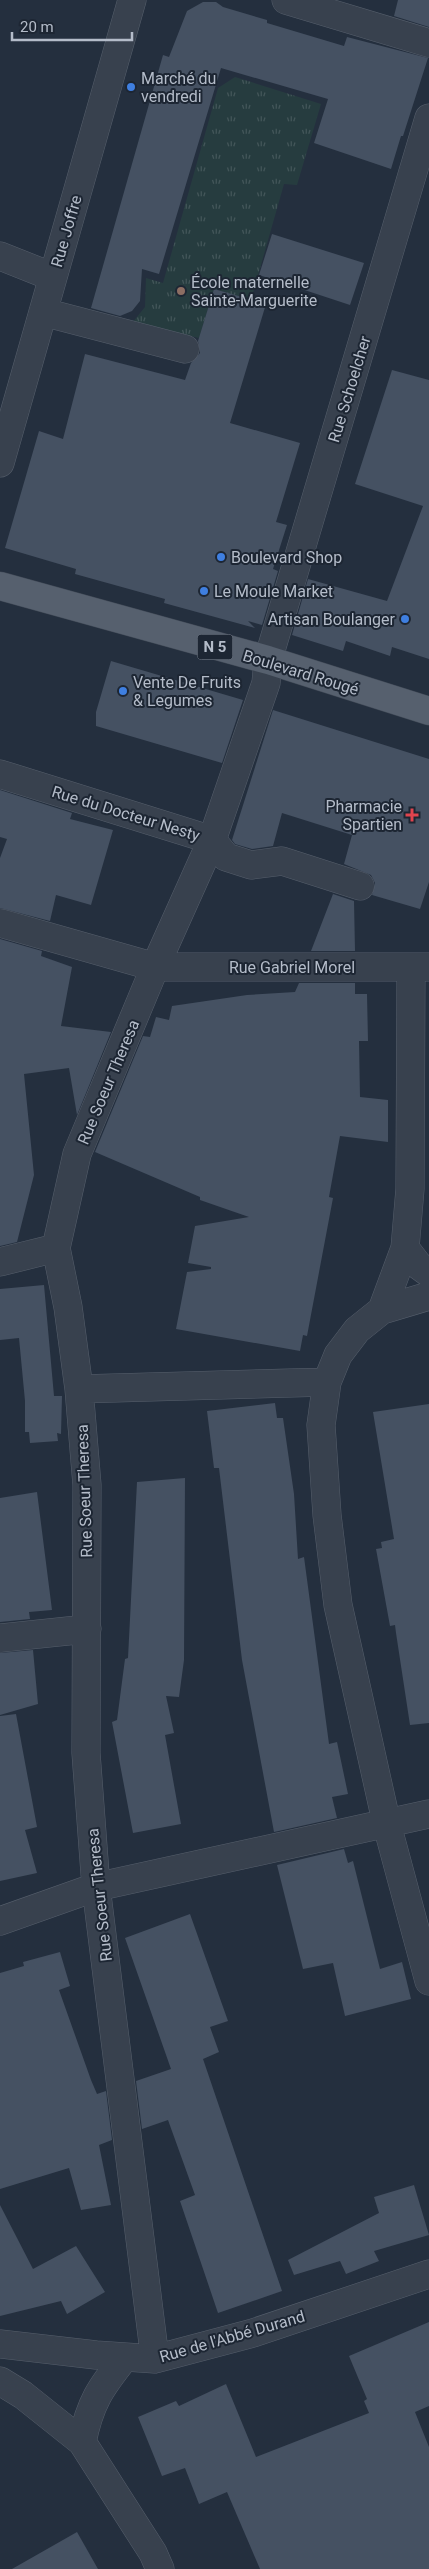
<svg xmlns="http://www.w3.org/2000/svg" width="429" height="2569" font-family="Roboto,sans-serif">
<defs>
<pattern id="grass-tufts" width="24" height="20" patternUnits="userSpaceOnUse" patternTransform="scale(1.25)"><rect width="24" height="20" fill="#263c3f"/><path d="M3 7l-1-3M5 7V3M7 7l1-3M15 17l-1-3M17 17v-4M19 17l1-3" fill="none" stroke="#435659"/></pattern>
</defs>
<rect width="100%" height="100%" fill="#242f3e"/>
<path fill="url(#grass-tufts)" d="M 235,77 L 321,104 L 297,185 L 284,184 L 251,300 L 214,289 L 199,338 L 132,323 L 145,307 L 146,278 L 163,283 L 218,88 Z"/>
<path fill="#455162" d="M 398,0 L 429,0 L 429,27 L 394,16 Z
M 203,2 L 216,2 L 223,7 L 267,20 L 267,23 L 344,46 L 347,37 L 428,58 L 403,136 L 401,136 L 391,169 L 314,143 L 328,99 L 221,68 L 159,274 L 142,269 L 140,301 L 132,311 L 120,316 L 91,308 L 163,55 L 169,57 L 187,11 Z
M 272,234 L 364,263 L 350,305 L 259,275 Z
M 214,289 L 266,304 L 230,423 L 300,443 L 276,522 L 287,525 L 273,569 L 278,571 L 262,625 L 248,621 L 255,628 L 164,603 L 165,599 L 75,574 L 76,569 L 5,548 L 39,431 L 63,439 L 85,354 L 185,380 L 191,363 L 200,353 L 198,341 Z
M 392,370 L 429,380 L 429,659 L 392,647 L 390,656 L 346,641 L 343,651 L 292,635 L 308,579 L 387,601 L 423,506 L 355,484 Z
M 111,661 L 243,700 L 222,763 L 96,726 L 96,712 Z
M 273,710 L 429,759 L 429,882 L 420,909 L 372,895 L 375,883 L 371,875 L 344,864 L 352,835 L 282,813 L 273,846 L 252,849 L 235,844 L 232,840 Z
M 0,790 L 72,813 L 70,819 L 113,830 L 91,905 L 56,895 L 50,921 L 0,908 L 0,858 L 7,839 L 0,837 Z
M 333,894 L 354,901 L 355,951 L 311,951 Z
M 0,939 L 42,951 L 41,956 L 72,967 L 61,1026 L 111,1032 L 77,1115 L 69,1068 L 24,1074 L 34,1175 L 17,1242 L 0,1246 Z
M 299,983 L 355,983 L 355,994 L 367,994 L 368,1041 L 359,1041 L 360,1097 L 388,1100 L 388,1142 L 340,1136 L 329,1197 L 333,1198 L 307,1336 L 303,1335 L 300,1351 L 176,1329 L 187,1272 L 211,1269 L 211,1267 L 188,1263 L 195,1226 L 249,1217 L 200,1200 L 200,1197 L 95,1152 L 143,1036 L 150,1037 L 156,1017 L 169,1020 L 172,1006 L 247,995 L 295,992 Z
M 44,1285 L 54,1396 L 62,1396 L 61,1434 L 57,1433 L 58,1441 L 30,1443 L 29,1432 L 25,1432 L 25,1401 L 19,1338 L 0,1340 L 0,1289 Z
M 275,1403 L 277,1418 L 283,1418 L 294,1494 L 298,1559 L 304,1557 L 329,1744 L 337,1742 L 348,1794 L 332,1797 L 337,1818 L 274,1832 L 242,1660 L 219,1468 L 214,1468 L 207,1411 Z
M 429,1404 L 429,1723 L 410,1725 L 396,1633 L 395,1625 L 390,1626 L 376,1549 L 382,1548 L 381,1542 L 394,1539 L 373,1412 Z
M 185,1478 L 184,1660 L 179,1697 L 166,1696 L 174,1733 L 165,1735 L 181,1824 L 133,1833 L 112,1722 L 117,1720 L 125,1659 L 128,1658 L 137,1482 Z
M 37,1492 L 52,1610 L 29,1612 L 30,1619 L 0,1622 L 0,1498 Z
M 33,1650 L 38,1704 L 0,1715 L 0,1653 Z
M 16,1714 L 37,1827 L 25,1830 L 37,1873 L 0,1881 L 0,1716 Z
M 344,1849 L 348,1863 L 353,1861 L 380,1969 L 402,1962 L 411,1999 L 345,2016 L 333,1963 L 303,1969 L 277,1865 Z
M 190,1914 L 228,2021 L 210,2027 L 219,2052 L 203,2059 L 282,2291 L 218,2313 L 180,2201 L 195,2195 L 168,2120 L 142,2129 L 136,2081 L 171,2069 L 125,1938 Z
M 60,1952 L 70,1986 L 59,1990 L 91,2080 L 97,2094 L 106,2091 L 112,2140 L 99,2145 L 111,2205 L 81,2210 L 69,2168 L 0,2189 L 0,1973 L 24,1966 L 23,1962 Z
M 414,2185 L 429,2235 L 374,2251 L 379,2261 L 346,2274 L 340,2261 L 294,2275 L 288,2260 L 379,2213 L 374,2197 Z
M 0,2205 L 33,2269 L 76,2246 L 105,2292 L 67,2314 L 61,2301 L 0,2316 Z
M 429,2322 L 429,2406 L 415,2412 L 429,2447 L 429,2569 L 260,2569 L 227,2492 L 199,2504 L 185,2468 L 162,2476 L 138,2417 L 176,2401 L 179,2406 L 226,2384 L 256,2457 L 369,2413 L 364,2401 L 367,2399 L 349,2356 Z
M 77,2532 L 98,2569 L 12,2569 Z"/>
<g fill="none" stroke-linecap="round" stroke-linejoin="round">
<g stroke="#565f6c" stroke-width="29">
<path id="minor" d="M 286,0 L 429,43
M 0,256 L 53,277
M 43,312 L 185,349
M 0,463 L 132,0
M 0,774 L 212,840 L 226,857 L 251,865 L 282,861 L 360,886
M 0,923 L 155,967 L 429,967
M 405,1248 L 418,1265 L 429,1273
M 0,1262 L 56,1248
M 429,1296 L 382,1310 L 357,1330 L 338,1355 L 327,1382 L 321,1425 L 327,1515 L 338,1605 L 387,1825 L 429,1981
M 382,1310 L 405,1248 L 410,1189 L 411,967
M 79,1389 L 327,1382
M 0,1638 L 87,1629
M 0,1921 L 96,1887 L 429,1814
M 0,2344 L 96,2355 L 155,2359 L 253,2333 L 429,2274
M 155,2359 L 96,1887 L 86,1753 L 87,1485 L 79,1389 L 68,1307 L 56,1248 L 77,1154 L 155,967 L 212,840 L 266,683 L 268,660 L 429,118
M 0,2381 L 23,2395 L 82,2442 L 153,2553 L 160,2569
M 82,2442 C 90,2403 100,2388 125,2357"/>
</g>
<g stroke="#414a57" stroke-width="29">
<path id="major" d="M 0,586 L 268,660 L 429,711"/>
</g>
<use href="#minor" stroke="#38414e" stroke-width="28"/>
<use href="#major" stroke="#56606e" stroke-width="28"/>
</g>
<g fill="#3f7fe0" stroke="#1d2633" stroke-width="2">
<circle cx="131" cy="87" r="5"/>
<circle cx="221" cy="557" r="5"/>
<circle cx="204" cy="591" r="5"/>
<circle cx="405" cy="619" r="5"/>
<circle cx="123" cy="691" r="5"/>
</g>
<circle fill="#8d6e63" stroke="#1d2633" stroke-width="2" cx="181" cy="291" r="5"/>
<path fill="#e0444e" stroke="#1d2633" stroke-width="2" d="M409.5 807.5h5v5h5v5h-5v5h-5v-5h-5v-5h5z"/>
<g text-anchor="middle" stroke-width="4" stroke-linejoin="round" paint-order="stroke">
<rect fill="#1d2633" stroke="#878f9c" stroke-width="1" x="197.5" y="634.5" width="35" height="25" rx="4"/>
<g font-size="15" font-weight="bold" fill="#b4bcc9">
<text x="215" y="652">N 5</text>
</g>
<g font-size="16" fill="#b4bcc9" stroke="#1d2633" text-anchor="start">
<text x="141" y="84">Marché du<tspan x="141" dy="18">vendredi</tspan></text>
<text x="191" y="288">École maternelle<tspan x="191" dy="18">Sainte-Marguerite</tspan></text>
<text x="231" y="563">Boulevard Shop</text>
<text x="214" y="597">Le Moule Market</text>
<text x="395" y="625" text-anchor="end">Artisan Boulanger</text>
<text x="133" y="688">Vente De Fruits<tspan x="133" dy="18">&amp; Legumes</tspan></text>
<text x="402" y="812" text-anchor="end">Pharmacie<tspan x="402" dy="18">Spartien</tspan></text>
</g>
<g font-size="16" fill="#b4bcc9" stroke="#1d2633">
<text transform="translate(66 231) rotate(-74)" y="6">Rue Joffre</text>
<text transform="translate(349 389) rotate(-73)" y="6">Rue Schoelcher</text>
<text transform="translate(301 672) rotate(17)" y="6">Boulevard Rougé</text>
<text transform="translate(126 813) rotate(17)" y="6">Rue du Docteur Nesty</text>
<text x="292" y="973">Rue Gabriel Morel</text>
<text transform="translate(108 1082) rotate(-67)" y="6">Rue Soeur Theresa</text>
<text transform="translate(84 1491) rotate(-92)" y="6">Rue Soeur Theresa</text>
<text transform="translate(99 1895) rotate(-96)" y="6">Rue Soeur Theresa</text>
<text transform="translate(232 2336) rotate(-16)" y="6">Rue de l'Abbé Durand</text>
</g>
</g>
<path d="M12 32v8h120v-8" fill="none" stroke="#b4bcc9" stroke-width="2.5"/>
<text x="20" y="32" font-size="15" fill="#b4bcc9" stroke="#1d2633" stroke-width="4" paint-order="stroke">20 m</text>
</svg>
